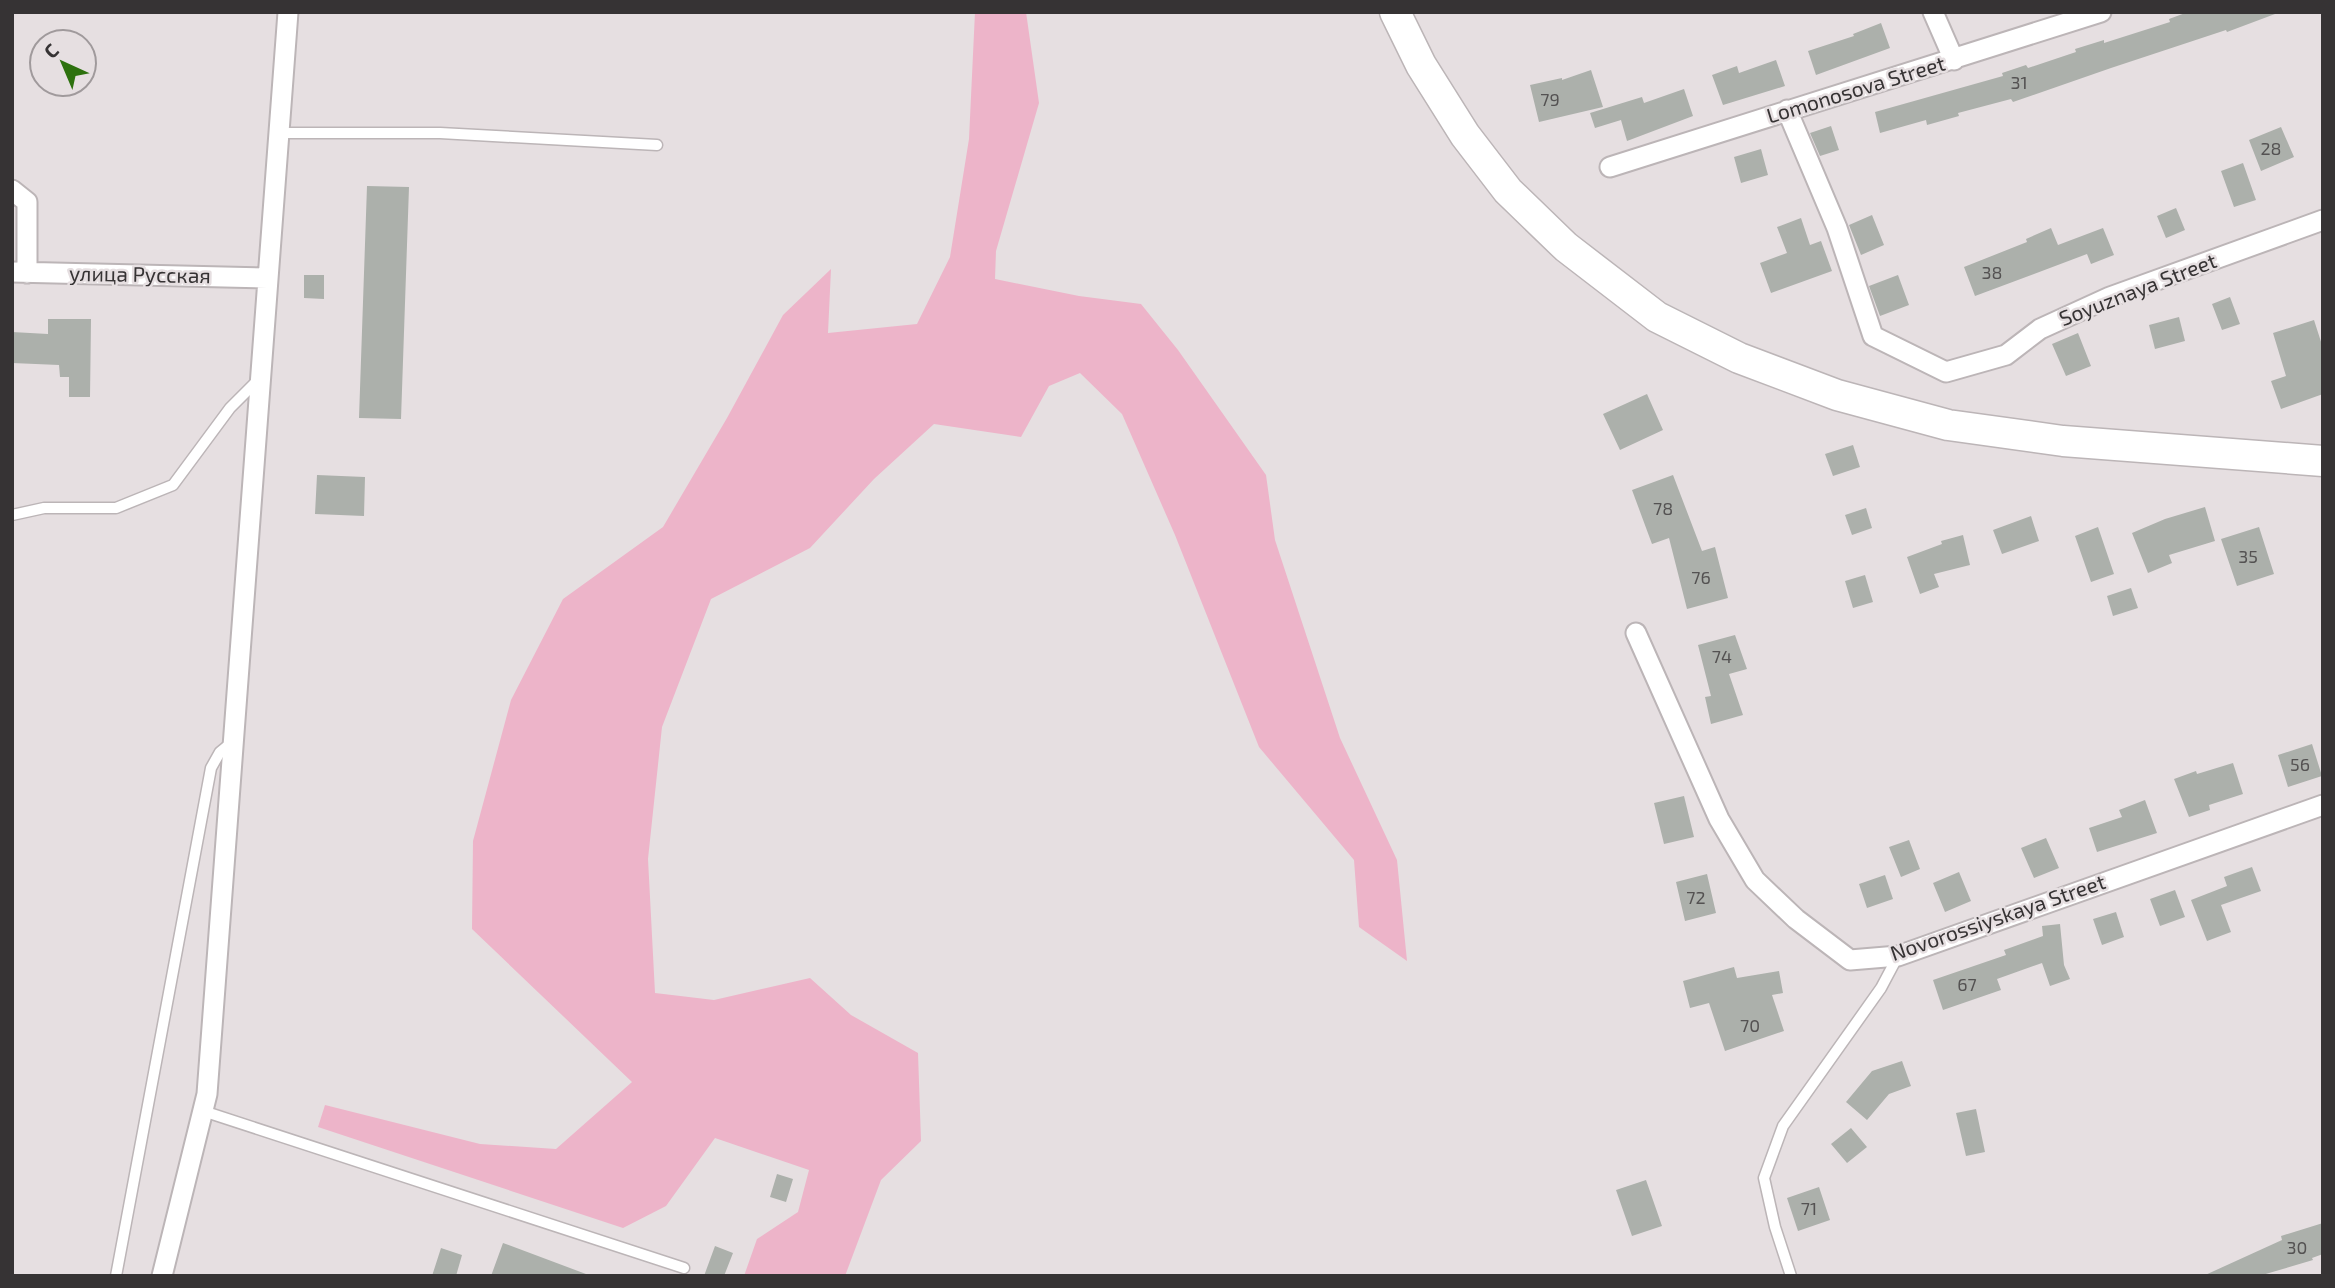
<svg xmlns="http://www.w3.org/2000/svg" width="2335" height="1288" font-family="'Exo 2',sans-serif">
<rect width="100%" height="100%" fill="#e6dfe1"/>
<path fill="#edb4c9" d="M 975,12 L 1026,12 L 1039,103 L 996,251 L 995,279 L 1079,296 L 1141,304 L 1178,350 L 1266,475 L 1275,540 L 1340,738 L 1397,860 L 1407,961 L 1359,927 L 1354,860 L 1259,747 L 1175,535 L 1122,414 L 1080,373 L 1049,386 L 1021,437 L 934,424 L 874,479 L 810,548 L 711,599 L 662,727 L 648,859 L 655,993 L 714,1000 L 810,978 L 851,1015 L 918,1053 L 921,1141 L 881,1180 L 845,1276 L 744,1276 L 757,1239 L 798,1212 L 809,1170 L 715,1138 L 666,1206 L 623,1228 L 318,1127 L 325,1105 L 480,1144 L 556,1149 L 632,1082 L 472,929 L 473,841 L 511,700 L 563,599 L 663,527 L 727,418 L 783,315 L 831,269 L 828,333 L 917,324 L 950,257 L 969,139 Z"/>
<path fill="#acb0ab" d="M 2188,12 L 2275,14 L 2227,32 L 2226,30 L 2111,68 L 2013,102 L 2011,99 L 1958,113 L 1959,116 L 1927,125 L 1926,120 L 1880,133 L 1875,112 L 2003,76 L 2002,73 L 2026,65 L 2028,68 L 2076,52 L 2075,49 L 2104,40 L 2104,43 L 2170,22 L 2169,19 Z
M 1881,23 L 1890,48 L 1816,75 L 1808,51 L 1854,36 L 1853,34 Z
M 1776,60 L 1785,86 L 1723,105 L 1712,75 L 1737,66 L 1739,73 Z
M 1591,70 L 1603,107 L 1539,122 L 1530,85 L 1562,78 L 1562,80 Z
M 1684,89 L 1693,116 L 1627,141 L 1621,120 L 1595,128 L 1590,113 L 1642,97 L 1644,103 Z
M 1831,126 L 1839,150 L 1820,156 L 1810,133 Z
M 2281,127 L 2294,157 L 2261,171 L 2249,140 Z
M 1761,149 L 1768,175 L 1741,183 L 1734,157 Z
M 2243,163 L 2256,200 L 2234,207 L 2221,171 Z
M 367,186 L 409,187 L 401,419 L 359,418 Z
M 2176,208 L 2185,230 L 2166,238 L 2157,216 Z
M 1872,215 L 1884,245 L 1861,255 L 1849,225 Z
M 1801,218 L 1810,245 L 1821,241 L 1832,271 L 1771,293 L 1760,263 L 1787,253 L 1777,227 Z
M 2051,228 L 2058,245 L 2103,228 L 2114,255 L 2091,264 L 2087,254 L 1975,296 L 1964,267 L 2027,242 L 2026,239 Z
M 304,275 L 324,275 L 324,299 L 304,298 Z
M 1898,275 L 1909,305 L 1880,316 L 1869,286 Z
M 2230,297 L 2240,324 L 2222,330 L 2212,304 Z
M 2179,317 L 2185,341 L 2155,349 L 2149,325 Z
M 48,319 L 91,319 L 90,397 L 69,397 L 69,377 L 60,377 L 59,365 L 12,363 L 12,332 L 48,334 Z
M 2314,320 L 2323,348 L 2323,394 L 2281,409 L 2271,381 L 2286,376 L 2273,333 Z
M 2078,333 L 2091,366 L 2066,376 L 2052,344 Z
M 1647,394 L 1663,430 L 1620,450 L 1603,414 Z
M 1853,445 L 1860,467 L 1833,476 L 1825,454 Z
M 317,475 L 365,477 L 364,516 L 315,514 Z
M 1673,475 L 1702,551 L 1715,547 L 1728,598 L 1687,609 L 1669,538 L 1652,544 L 1632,490 Z
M 2205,507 L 2215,541 L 2169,555 L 2172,563 L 2148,573 L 2132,533 L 2165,519 Z
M 1866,508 L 1872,528 L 1852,535 L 1845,515 Z
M 2031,516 L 2039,541 L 2002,554 L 1993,530 Z
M 2098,527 L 2114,574 L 2091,582 L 2075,536 Z
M 2259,527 L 2274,574 L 2237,586 L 2221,539 Z
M 1963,535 L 1970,565 L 1934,574 L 1939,587 L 1920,594 L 1907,557 L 1942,544 L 1941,541 Z
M 1865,575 L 1873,602 L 1853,608 L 1845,581 Z
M 2131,588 L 2138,608 L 2113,616 L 2107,596 Z
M 1735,635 L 1747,669 L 1729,674 L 1743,715 L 1711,724 L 1705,697 L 1711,696 L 1698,645 Z
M 2312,744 L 2322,776 L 2288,787 L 2278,755 Z
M 2233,763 L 2243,794 L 2209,805 L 2210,810 L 2189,817 L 2174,779 L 2196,771 L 2197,774 Z
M 1684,796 L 1694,837 L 1664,844 L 1654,803 Z
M 2145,800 L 2157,833 L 2097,852 L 2089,828 L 2122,817 L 2119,810 Z
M 2046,838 L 2059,868 L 2034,878 L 2021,848 Z
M 1909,840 L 1920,869 L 1901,877 L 1889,847 Z
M 2252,867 L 2261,891 L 2221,905 L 2231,932 L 2207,941 L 2191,900 L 2227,886 L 2224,877 Z
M 1959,872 L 1971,901 L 1945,912 L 1933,883 Z
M 1707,874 L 1716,913 L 1685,921 L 1676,882 Z
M 1885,875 L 1893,899 L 1867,908 L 1859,884 Z
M 2175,890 L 2185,917 L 2160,926 L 2150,899 Z
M 2116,912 L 2124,937 L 2102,945 L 2093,919 Z
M 2060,924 L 2064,965 L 2070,979 L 2050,986 L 2042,963 L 1997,979 L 2001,990 L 1943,1010 L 1933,980 L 2006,955 L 2004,950 L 2043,936 L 2042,926 Z
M 1734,967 L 1737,978 L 1779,971 L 1783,993 L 1772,995 L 1784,1031 L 1725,1051 L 1709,1003 L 1690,1008 L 1683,981 Z
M 1902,1061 L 1911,1086 L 1889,1094 L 1867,1120 L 1846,1102 L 1872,1071 Z
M 1976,1109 L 1985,1152 L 1966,1156 L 1956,1113 Z
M 1851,1128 L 1867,1147 L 1847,1163 L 1831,1144 Z
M 777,1174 L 793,1179 L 786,1202 L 770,1197 Z
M 1646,1180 L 1662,1226 L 1632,1236 L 1616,1190 Z
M 1819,1187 L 1830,1220 L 1798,1231 L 1787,1198 Z
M 2323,1223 L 2323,1254 L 2312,1258 L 2313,1260 L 2259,1276 L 2203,1276 L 2282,1240 L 2281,1236 Z
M 503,1243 L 586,1274 L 585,1276 L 491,1276 Z
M 715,1246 L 733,1253 L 724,1276 L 704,1276 Z
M 441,1248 L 462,1255 L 456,1276 L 432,1276 Z"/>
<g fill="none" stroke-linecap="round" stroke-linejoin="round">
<g stroke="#bcb5b7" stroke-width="13">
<path id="lane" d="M 279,133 L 440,133 L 657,145
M 12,515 L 44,508 L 116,508 L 173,485 L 230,408 L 260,378
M 203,1111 L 684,1268
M 116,1276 L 211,768 L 220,752 L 231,743
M 1791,1276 L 1775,1227 L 1764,1178 L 1783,1126 L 1881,988 L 1898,956"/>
</g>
<g stroke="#bcb5b7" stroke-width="23">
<path id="street" d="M 1933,12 L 1954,60
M 1787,110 L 1837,228 L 1873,336 L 1946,372 L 2006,355 L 2040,329 L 2110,297 L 2323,220
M 1610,167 L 2101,12
M 12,190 L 27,202 L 27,273
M 12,272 L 268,278
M 1636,633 L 1719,819 L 1755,880 L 1796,919 L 1850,960 L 1898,956 L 2323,805
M 162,1276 L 207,1094 L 288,12"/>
</g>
<g stroke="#bcb5b7" stroke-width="33">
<path id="primary" d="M 1395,12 L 1421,65 L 1465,135 L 1508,191 L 1566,247 L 1657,317 L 1739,358 L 1837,395 L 1948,425 L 2063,441 L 2323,461"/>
</g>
<use href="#lane" stroke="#fff" stroke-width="10"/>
<use href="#street" stroke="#fff" stroke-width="19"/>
<use href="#primary" stroke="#fff" stroke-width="30"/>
</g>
<g text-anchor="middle" stroke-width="5" stroke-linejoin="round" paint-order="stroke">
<g font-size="18" fill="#545252">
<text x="2019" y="89">31</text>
<text x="1550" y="106">79</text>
<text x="2271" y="155">28</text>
<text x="1992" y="279">38</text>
<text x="1663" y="515">78</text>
<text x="2248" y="563">35</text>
<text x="1701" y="584">76</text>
<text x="1722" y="663">74</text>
<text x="2300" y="771">56</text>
<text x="1696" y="904">72</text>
<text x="1967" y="991">67</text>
<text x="1750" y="1032">70</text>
<text x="1809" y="1215">71</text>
<text x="2297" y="1254">30</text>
</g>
<g font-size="21" fill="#363334" stroke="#e6dfe1">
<text transform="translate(1856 90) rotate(-17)" y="7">Lomonosova Street</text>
<text transform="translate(140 275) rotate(1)" y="7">улица Русская</text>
<text transform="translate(2138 290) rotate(-21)" y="7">Soyuznaya Street</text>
<text transform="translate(1998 918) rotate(-19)" y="7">Novorossiyskaya Street</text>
</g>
</g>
<rect width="2335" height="1288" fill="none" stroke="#363334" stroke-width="28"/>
<g transform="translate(63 63) rotate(316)"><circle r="33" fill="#e6dfe1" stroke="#a09a9c" stroke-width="2"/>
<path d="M0-5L12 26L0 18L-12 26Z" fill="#2d710e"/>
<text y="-10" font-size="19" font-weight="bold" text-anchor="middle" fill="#363334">С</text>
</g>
</svg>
